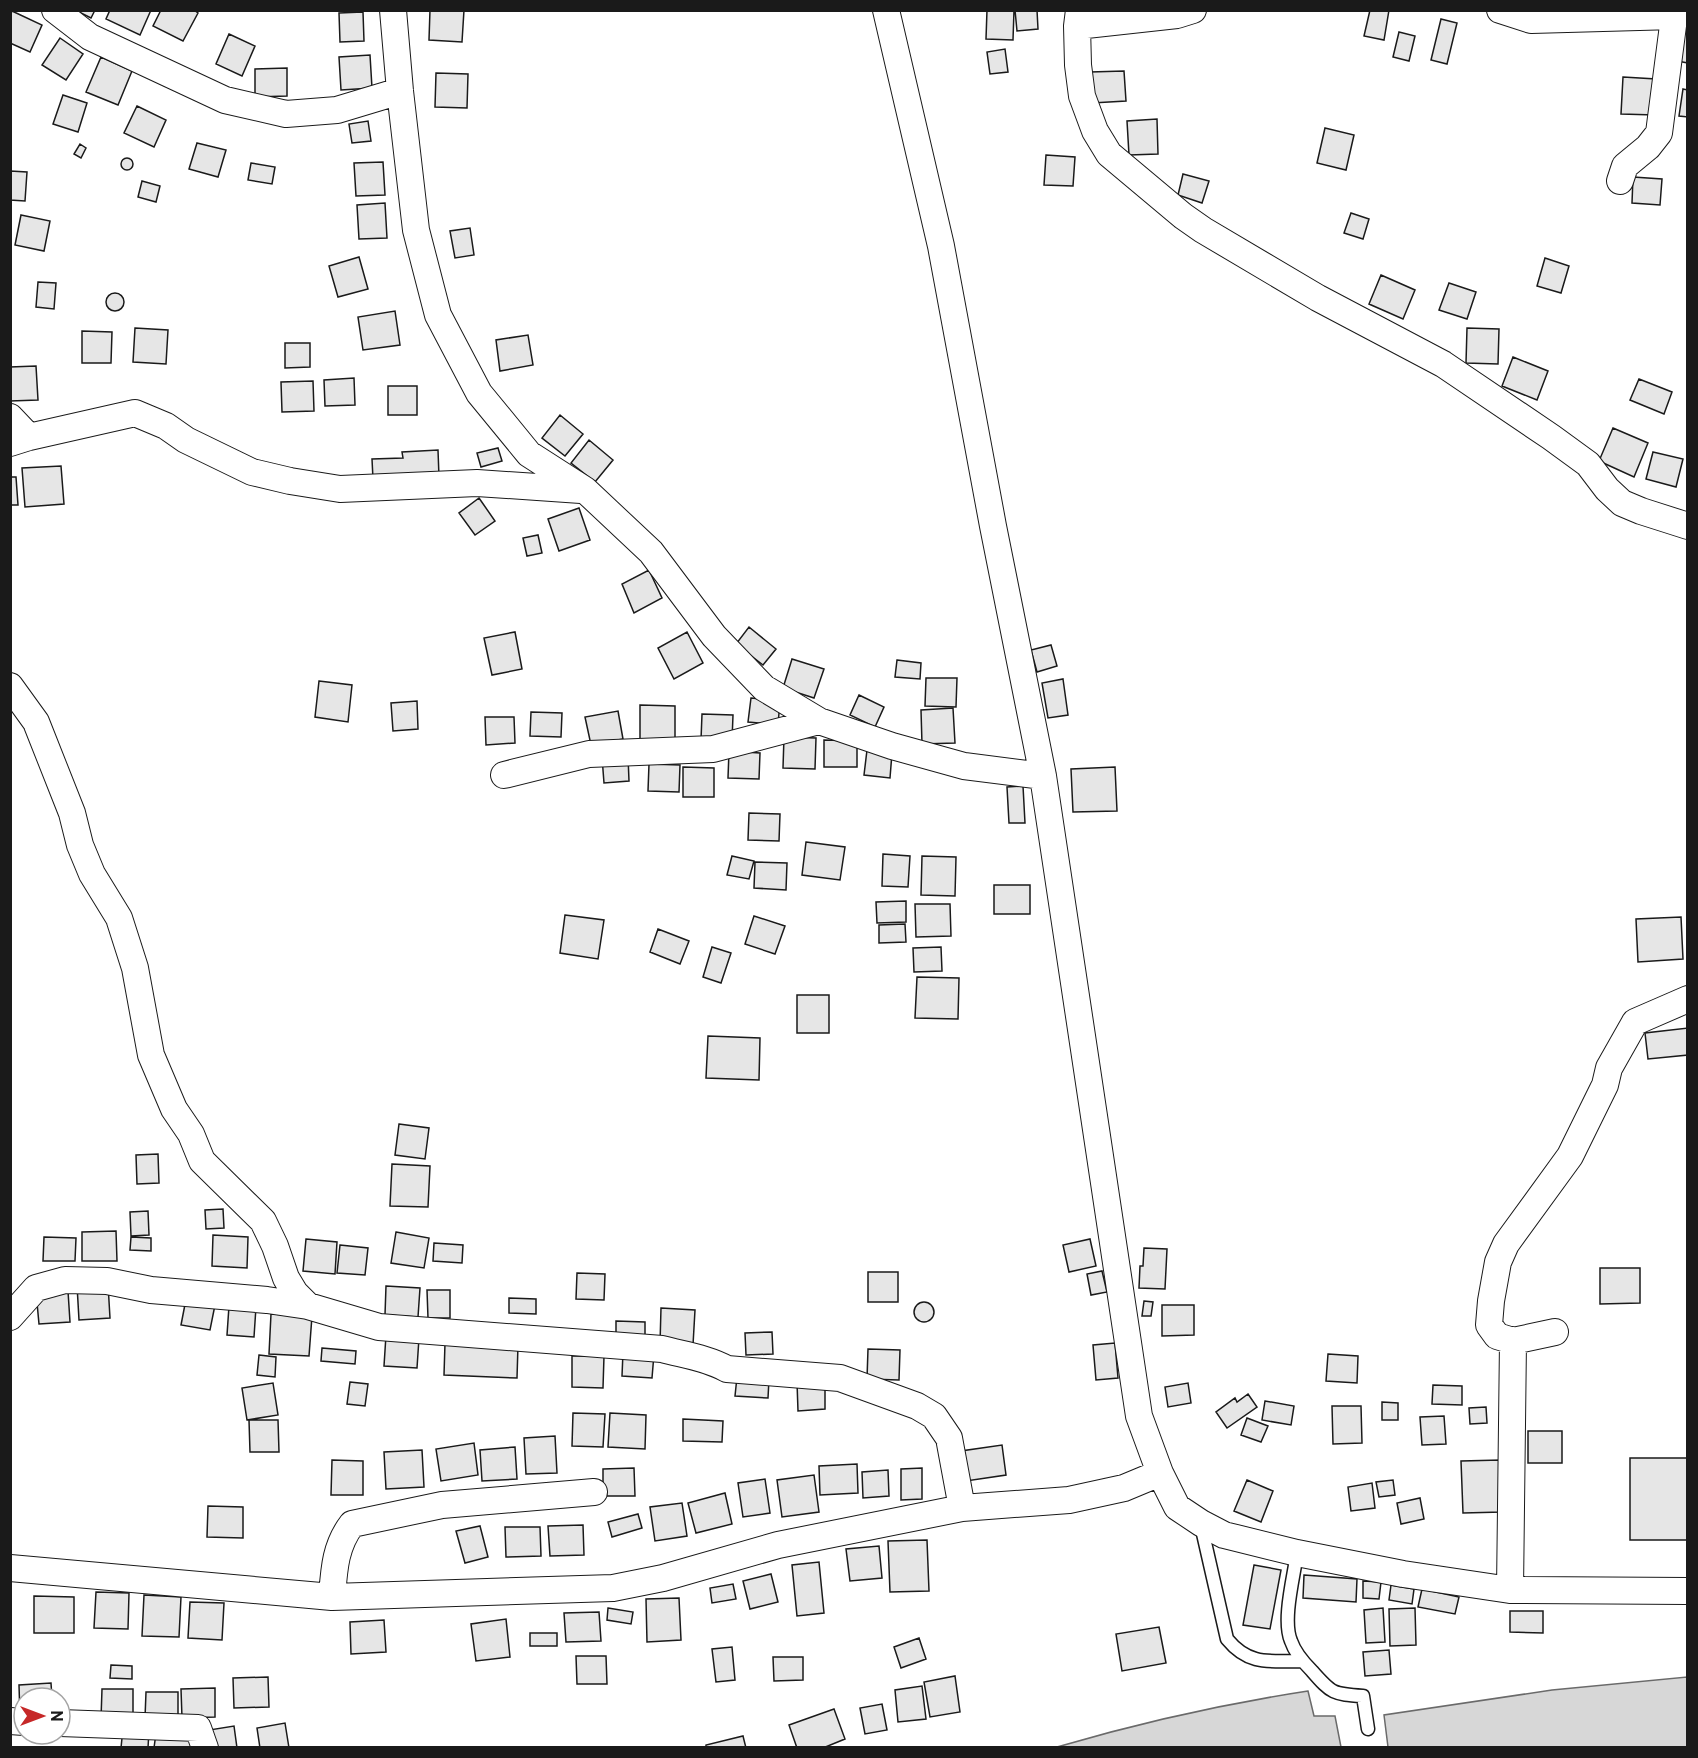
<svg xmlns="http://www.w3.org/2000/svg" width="1698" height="1758" font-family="Overpass,sans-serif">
<rect width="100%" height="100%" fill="#fff"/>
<path fill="#d7d7d7" stroke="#6a6a6a" stroke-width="1.5" d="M 1687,1677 L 1687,1747 L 1388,1747 L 1384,1715 L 1552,1690 Z
M 1308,1691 L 1314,1716 L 1335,1716 L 1341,1747 L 1057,1747 C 1139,1723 1223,1704 1308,1691 Z"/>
<path fill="#e6e6e6" stroke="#1a1a1a" stroke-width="1.5" d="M 75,10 L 95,10 L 91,18 Z
M 110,10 L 151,10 L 140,35 L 106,19 Z
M 161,10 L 194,10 L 198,13 L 183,41 L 153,26 Z
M 430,10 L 464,10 L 462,42 L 429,40 Z
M 987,10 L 1014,10 L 1013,40 L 986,39 Z
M 1015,10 L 1037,10 L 1038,29 L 1017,31 Z
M 1370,10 L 1389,10 L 1384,40 L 1364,36 Z
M 12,11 L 42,25 L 30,52 L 10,43 L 10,15 Z
M 363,12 L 364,41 L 340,42 L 339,13 Z
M 1441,19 L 1457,23 L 1447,64 L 1431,60 Z
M 1682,25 L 1688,26 L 1688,63 L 1677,61 Z
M 1399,32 L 1415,36 L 1409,61 L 1393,57 Z
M 229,34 L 255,46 L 242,76 L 216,64 Z
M 60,38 L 83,54 L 66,80 L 42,65 Z
M 1005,49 L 1008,72 L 990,74 L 987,52 Z
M 370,55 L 372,88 L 341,90 L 339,57 Z
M 101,57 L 132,71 L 118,105 L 86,92 Z
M 287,68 L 287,96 L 255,97 L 255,69 Z
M 1124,71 L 1126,101 L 1092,103 L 1090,72 Z
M 436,73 L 468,74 L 467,108 L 435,107 Z
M 1623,77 L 1656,79 L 1655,115 L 1621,114 Z
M 1683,89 L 1688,90 L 1688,117 L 1679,116 Z
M 63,95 L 87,103 L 78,132 L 53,124 Z
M 137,106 L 166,120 L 154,147 L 124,133 Z
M 1157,119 L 1158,154 L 1129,155 L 1127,121 Z
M 368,121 L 371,141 L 352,143 L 349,124 Z
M 1325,128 L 1354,135 L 1346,170 L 1317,163 Z
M 197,143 L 226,150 L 218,177 L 189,169 Z
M 80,144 L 86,148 L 81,158 L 74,154 Z
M 1046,155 L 1075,157 L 1073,186 L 1044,185 Z
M121 164a6 6 0 1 1 12 0a6 6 0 1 1-12 0Z
M 383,162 L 385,195 L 356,196 L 354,163 Z
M 251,163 L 275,167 L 272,184 L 248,180 Z
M 10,171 L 27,172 L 25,201 L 10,200 Z
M 1183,174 L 1209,181 L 1202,203 L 1178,195 Z
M 1633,177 L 1662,179 L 1660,205 L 1632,203 Z
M 142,181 L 160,186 L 156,202 L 138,197 Z
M 385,203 L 387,238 L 359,239 L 357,205 Z
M 1351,213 L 1369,219 L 1363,239 L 1344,233 Z
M 21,215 L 50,221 L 44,251 L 15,245 Z
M 470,228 L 474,255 L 455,258 L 450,231 Z
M 359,257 L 368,289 L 338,297 L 329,266 Z
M 1545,258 L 1569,266 L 1561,293 L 1537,286 Z
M 1381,275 L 1415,290 L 1403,319 L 1369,304 Z
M 38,282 L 56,283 L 54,309 L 36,307 Z
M 1449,283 L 1476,292 L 1467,319 L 1439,310 Z
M106 302a9 9 0 1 1 18 0a9 9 0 1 1-18 0Z
M 395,311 L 400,345 L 363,350 L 358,317 Z
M 135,328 L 168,330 L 166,364 L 133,362 Z
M 1467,328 L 1499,329 L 1498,364 L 1466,363 Z
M 82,331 L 112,332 L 111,363 L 82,363 Z
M 528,335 L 533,365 L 500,371 L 496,340 Z
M 285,343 L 310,343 L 310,367 L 285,368 Z
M 1513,357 L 1548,371 L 1537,400 L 1502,386 Z
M 36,366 L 38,400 L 10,401 L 10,367 Z
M 354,378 L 355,405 L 325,406 L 324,380 Z
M 1639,379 L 1672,392 L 1664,414 L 1630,400 Z
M 313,381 L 314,411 L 282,412 L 281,382 Z
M 388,386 L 417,386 L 417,415 L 388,415 Z
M 560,415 L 583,434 L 565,456 L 542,438 Z
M 1613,428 L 1648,443 L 1634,477 L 1599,461 Z
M 589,440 L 613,460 L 595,482 L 571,463 Z
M 498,448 L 502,461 L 481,467 L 477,453 Z
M 438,450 L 439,477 L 373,479 L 372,459 L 403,458 L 402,452 Z
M 1653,452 L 1683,459 L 1676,487 L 1646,479 Z
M 61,466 L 64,504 L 25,507 L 22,468 Z
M 10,477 L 16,477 L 18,505 L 10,505 Z
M 479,498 L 495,521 L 475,535 L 459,513 Z
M 579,508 L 590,540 L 559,551 L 548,519 Z
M 538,535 L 542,553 L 527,556 L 523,538 Z
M 649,570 L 662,598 L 634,613 L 622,584 Z
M 749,627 L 776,649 L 763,665 L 736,644 Z
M 515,632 L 522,669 L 492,675 L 484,638 Z
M 687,632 L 703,663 L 674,679 L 658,648 Z
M 1051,645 L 1057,666 L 1037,672 L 1031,650 Z
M 792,659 L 824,669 L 814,698 L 783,688 Z
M 897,660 L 921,663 L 920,679 L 895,677 Z
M 926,678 L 957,678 L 956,707 L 925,706 Z
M 1063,679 L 1068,715 L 1048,718 L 1042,683 Z
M 319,681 L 352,685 L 348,722 L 315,717 Z
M 859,695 L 884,707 L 875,727 L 850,715 Z
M 751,698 L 780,701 L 778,725 L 748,722 Z
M 417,701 L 418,729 L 393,731 L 391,703 Z
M 640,705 L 675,706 L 675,740 L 640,739 Z
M 953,708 L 955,743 L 922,744 L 921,710 Z
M 618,711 L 623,739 L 591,745 L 585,717 Z
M 531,712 L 562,713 L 561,737 L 530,736 Z
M 702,714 L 733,715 L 732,741 L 701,740 Z
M 485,717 L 514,717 L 515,743 L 486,745 Z
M 784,737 L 816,738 L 815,769 L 783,768 Z
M 824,740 L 857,741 L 857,767 L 824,767 Z
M 867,750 L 892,753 L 890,778 L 864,775 Z
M 729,751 L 760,753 L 759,779 L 728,778 Z
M 628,756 L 629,781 L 604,783 L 602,757 Z
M 649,764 L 680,765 L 679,792 L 648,791 Z
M 683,767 L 714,768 L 714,797 L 683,797 Z
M 1115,767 L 1117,811 L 1073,812 L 1071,769 Z
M 1023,786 L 1025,823 L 1009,823 L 1007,787 Z
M 749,813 L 780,814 L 779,841 L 748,840 Z
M 806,842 L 845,847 L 840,880 L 802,875 Z
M 883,854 L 910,856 L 908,887 L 882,886 Z
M 732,856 L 754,861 L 749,879 L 727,875 Z
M 922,856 L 956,857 L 955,896 L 921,895 Z
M 755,862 L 787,863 L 786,890 L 754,888 Z
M 994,885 L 1030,885 L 1030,914 L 994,914 Z
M 906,901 L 906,922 L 877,923 L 876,902 Z
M 915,904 L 950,904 L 951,936 L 916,937 Z
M 565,915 L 604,920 L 598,959 L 560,953 Z
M 754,916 L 785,926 L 775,954 L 745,944 Z
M 1681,917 L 1683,959 L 1638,962 L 1636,919 Z
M 905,924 L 906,942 L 879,943 L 879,925 Z
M 658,929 L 689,941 L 680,964 L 650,952 Z
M 712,947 L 731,953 L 721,983 L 703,977 Z
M 941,947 L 942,971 L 914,972 L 913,948 Z
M 917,977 L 959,978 L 958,1019 L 915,1018 Z
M 797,995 L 829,995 L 829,1033 L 797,1033 Z
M 1688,1028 L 1688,1055 L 1648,1059 L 1645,1033 Z
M 708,1036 L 760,1038 L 759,1080 L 706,1078 Z
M 399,1124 L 429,1128 L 425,1159 L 395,1155 Z
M 158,1154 L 159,1183 L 137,1184 L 136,1155 Z
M 392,1164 L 430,1166 L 428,1207 L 390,1206 Z
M 223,1209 L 224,1228 L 206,1229 L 205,1210 Z
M 148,1211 L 149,1235 L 131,1236 L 130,1212 Z
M 116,1231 L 117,1261 L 82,1261 L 82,1232 Z
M 396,1232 L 429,1238 L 424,1268 L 391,1263 Z
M 213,1235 L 248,1237 L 247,1268 L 212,1266 Z
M 44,1237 L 76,1238 L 75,1261 L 43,1261 Z
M 131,1237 L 151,1238 L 151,1251 L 130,1250 Z
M 306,1239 L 337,1242 L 335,1274 L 303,1271 Z
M 1090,1239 L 1096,1266 L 1069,1272 L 1063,1245 Z
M 434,1243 L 463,1245 L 462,1263 L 433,1261 Z
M 340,1245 L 368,1248 L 365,1275 L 337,1273 Z
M 1144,1248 L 1167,1249 L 1165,1289 L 1139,1288 L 1140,1266 L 1143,1266 Z
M 1600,1268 L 1640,1268 L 1640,1303 L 1600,1304 Z
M 1102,1271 L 1107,1292 L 1091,1295 L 1087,1274 Z
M 868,1272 L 898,1272 L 898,1302 L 868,1302 Z
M 577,1273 L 605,1274 L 604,1300 L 576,1299 Z
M 108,1284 L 110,1318 L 79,1320 L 77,1285 Z
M 386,1286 L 420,1288 L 418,1317 L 385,1315 Z
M 427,1290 L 450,1290 L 450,1318 L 428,1318 Z
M 68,1291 L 70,1322 L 39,1324 L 36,1292 Z
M 187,1294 L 216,1300 L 210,1330 L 181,1325 Z
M 509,1298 L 536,1299 L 536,1314 L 509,1313 Z
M 1144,1301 L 1153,1302 L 1151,1316 L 1142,1316 Z
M914 1312a10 10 0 1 1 20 0a10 10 0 1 1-20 0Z
M 1162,1305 L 1194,1305 L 1194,1335 L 1162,1336 Z
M 229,1306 L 256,1307 L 254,1337 L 227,1335 Z
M 661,1308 L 695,1310 L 693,1345 L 660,1344 Z
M 271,1314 L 312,1316 L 309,1356 L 269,1354 Z
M 616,1321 L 645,1322 L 645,1337 L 616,1335 Z
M 772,1332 L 773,1354 L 746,1355 L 745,1333 Z
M 386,1335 L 419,1338 L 417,1368 L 384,1366 Z
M 445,1343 L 518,1345 L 517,1378 L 444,1375 Z
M 1115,1343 L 1118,1378 L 1096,1380 L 1093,1345 Z
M 322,1348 L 356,1351 L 355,1364 L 321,1361 Z
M 868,1349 L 900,1350 L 899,1380 L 867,1379 Z
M 623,1352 L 654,1354 L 652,1378 L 622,1376 Z
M 1328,1354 L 1358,1356 L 1357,1383 L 1326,1381 Z
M 259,1355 L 276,1357 L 275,1377 L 257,1375 Z
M 572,1356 L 604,1356 L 603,1388 L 572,1387 Z
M 737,1377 L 769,1379 L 768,1398 L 735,1396 Z
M 825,1380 L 825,1409 L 798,1411 L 797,1382 Z
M 350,1382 L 368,1384 L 365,1406 L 347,1404 Z
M 273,1383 L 278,1415 L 247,1420 L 242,1388 Z
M 1188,1383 L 1191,1403 L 1168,1407 L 1165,1387 Z
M 1433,1385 L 1462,1386 L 1462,1405 L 1432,1404 Z
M 1248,1394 L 1257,1407 L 1227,1428 L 1216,1412 L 1235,1398 L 1237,1402 Z
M 1265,1401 L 1294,1406 L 1291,1425 L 1262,1420 Z
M 1382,1402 L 1398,1403 L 1398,1420 L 1382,1420 Z
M 1332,1406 L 1361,1406 L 1362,1443 L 1333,1444 Z
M 1486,1407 L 1487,1423 L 1470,1424 L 1469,1408 Z
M 573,1413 L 605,1414 L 603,1447 L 572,1446 Z
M 610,1413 L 646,1415 L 645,1449 L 608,1447 Z
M 1444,1416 L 1446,1444 L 1422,1445 L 1420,1417 Z
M 1247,1418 L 1268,1426 L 1261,1442 L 1241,1435 Z
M 683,1419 L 723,1421 L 722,1442 L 683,1441 Z
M 249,1420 L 278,1420 L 279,1452 L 250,1452 Z
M 1528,1431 L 1562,1431 L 1562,1463 L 1528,1463 Z
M 555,1436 L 557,1473 L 526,1474 L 524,1438 Z
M 474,1443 L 478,1475 L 441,1481 L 436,1449 Z
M 1002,1445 L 1006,1475 L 966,1481 L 961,1451 Z
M 515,1447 L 517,1479 L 482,1481 L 480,1450 Z
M 422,1450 L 424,1487 L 386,1489 L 384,1452 Z
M 1630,1458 L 1688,1458 L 1688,1540 L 1630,1540 Z
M 332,1460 L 363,1461 L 363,1495 L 331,1495 Z
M 1501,1460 L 1502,1512 L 1463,1513 L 1461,1461 Z
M 857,1464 L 858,1493 L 820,1495 L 819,1466 Z
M 634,1468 L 635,1496 L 603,1496 L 603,1469 Z
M 922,1468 L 922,1499 L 901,1500 L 901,1469 Z
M 888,1470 L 889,1496 L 863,1498 L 862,1472 Z
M 814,1475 L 819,1512 L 782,1517 L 777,1480 Z
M 765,1479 L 770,1513 L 743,1517 L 738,1483 Z
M 1247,1480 L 1273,1491 L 1261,1522 L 1234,1511 Z
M 1393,1480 L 1395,1495 L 1379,1497 L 1376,1482 Z
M 1372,1483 L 1375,1508 L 1351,1511 L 1348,1487 Z
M 725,1493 L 732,1524 L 696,1533 L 688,1503 Z
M 1420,1498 L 1424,1519 L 1401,1524 L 1397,1503 Z
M 682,1503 L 687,1536 L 655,1541 L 650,1507 Z
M 208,1506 L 243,1507 L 243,1538 L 207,1537 Z
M 638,1514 L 642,1528 L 612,1537 L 608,1522 Z
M 583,1525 L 584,1555 L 550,1556 L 548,1526 Z
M 480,1526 L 488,1557 L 465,1563 L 456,1531 Z
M 505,1527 L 540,1527 L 541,1556 L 506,1557 Z
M 927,1540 L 929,1591 L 890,1592 L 888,1541 Z
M 879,1546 L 882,1578 L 850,1581 L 846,1549 Z
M 819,1562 L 824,1613 L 797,1616 L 792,1565 Z
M 1254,1565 L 1281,1570 L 1270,1629 L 1243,1625 Z
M 771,1574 L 778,1602 L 750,1609 L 743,1581 Z
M 1304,1575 L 1357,1579 L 1356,1602 L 1303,1598 Z
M 1363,1581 L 1381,1582 L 1379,1599 L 1363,1598 Z
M 733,1584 L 736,1599 L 712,1603 L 710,1588 Z
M 1391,1585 L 1414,1589 L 1412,1604 L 1389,1600 Z
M 1422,1589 L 1459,1597 L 1455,1614 L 1418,1607 Z
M 96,1592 L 129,1593 L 128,1629 L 94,1628 Z
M 144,1595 L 181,1597 L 179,1637 L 142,1636 Z
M 34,1596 L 74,1597 L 74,1633 L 34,1633 Z
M 679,1598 L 681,1640 L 647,1642 L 646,1599 Z
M 190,1602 L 224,1603 L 222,1640 L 188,1638 Z
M 608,1608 L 633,1612 L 631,1624 L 607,1620 Z
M 1383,1608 L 1385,1642 L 1366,1643 L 1364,1610 Z
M 1415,1608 L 1416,1645 L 1390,1646 L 1389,1609 Z
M 1510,1611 L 1543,1611 L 1543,1633 L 1510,1632 Z
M 599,1612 L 601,1641 L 566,1642 L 564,1613 Z
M 506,1619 L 510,1657 L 476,1661 L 471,1624 Z
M 384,1620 L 386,1652 L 351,1654 L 350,1622 Z
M 1159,1627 L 1166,1663 L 1122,1671 L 1116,1634 Z
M 530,1633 L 557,1633 L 557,1646 L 530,1646 Z
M 919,1638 L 926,1659 L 901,1668 L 894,1647 Z
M 732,1647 L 735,1680 L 716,1682 L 712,1649 Z
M 1389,1650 L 1391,1674 L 1365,1676 L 1363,1652 Z
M 576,1656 L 606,1656 L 607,1684 L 577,1684 Z
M 773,1657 L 803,1657 L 803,1680 L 774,1681 Z
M 111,1665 L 132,1666 L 132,1679 L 110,1678 Z
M 955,1676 L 960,1712 L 930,1717 L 924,1682 Z
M 268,1677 L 269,1707 L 234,1708 L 233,1678 Z
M 51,1683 L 52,1698 L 24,1698 L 24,1717 L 20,1717 L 19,1685 Z
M 922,1686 L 926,1719 L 898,1722 L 895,1690 Z
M 215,1688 L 215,1717 L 182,1718 L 181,1689 Z
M 102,1689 L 133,1689 L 133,1720 L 101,1719 Z
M 146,1692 L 178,1692 L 178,1719 L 145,1718 Z
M 882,1704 L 887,1730 L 865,1734 L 860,1708 Z
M 834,1709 L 845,1739 L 823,1748 L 797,1748 L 789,1725 Z
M 285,1723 L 289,1748 L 260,1748 L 257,1728 Z
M 234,1726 L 237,1748 L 212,1748 L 209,1730 Z
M 123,1728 L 149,1730 L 148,1748 L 121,1748 Z
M 156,1733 L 194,1737 L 192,1748 L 154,1748 Z
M 743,1736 L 746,1748 L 706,1748 L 706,1745 Z"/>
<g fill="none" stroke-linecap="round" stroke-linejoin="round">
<g stroke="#1a1a1a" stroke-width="15">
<path id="lane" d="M 1201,1525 L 1227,1639 C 1249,1666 1270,1661 1302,1661
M 1297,1553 C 1294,1576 1282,1620 1291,1641 C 1295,1653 1303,1662 1312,1671 C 1332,1694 1333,1694 1363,1696 L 1368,1729"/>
</g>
<g stroke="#1a1a1a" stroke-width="28">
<path id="street" d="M 55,10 L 90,37 L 225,100 L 286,114 L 337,110 L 400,91
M 393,10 L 400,91 L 416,230 L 438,315 L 479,393 L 529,454 L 585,490 L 651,552 L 714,636 L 764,688 L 819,721 L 892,746 L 964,766 L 1043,776
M 886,10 L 941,246 L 993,526 L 1043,776 L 1139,1416 L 1160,1473 L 1177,1507 L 1201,1523 L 1224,1535 L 1297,1553 L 1403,1574 L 1510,1590 L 1688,1591
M 1079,10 L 1077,26 L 1078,65 L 1082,96 L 1095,131 L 1109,154 L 1183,216 L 1203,230 L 1318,298 L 1443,364 L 1551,437 L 1588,464 L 1607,489 L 1622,503 L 1641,511 L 1688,526
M 1500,10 L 1531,20 L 1675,16
M 1077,26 L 1177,15 L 1193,10
M 1620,181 L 1625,166 L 1648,147 L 1659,133 L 1675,10
M 10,417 L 29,437
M 10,443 L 29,437 L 135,413 L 166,426 L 186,440 L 252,472 L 290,481 L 340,489 L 477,483 L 581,490
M 10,686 L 36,722 L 72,813 L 80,845 L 92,874 L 119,918 L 135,968 L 151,1055 L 174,1109 L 191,1134 L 202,1161 L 263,1221 L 275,1246 L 286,1278 L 295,1293 L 308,1306
M 504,775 L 589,754 L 713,749 L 819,721
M 10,1317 L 36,1288 L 65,1280 L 107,1281 L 151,1290 L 267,1300 L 308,1306 L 379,1327 L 662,1349 C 684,1355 707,1358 727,1369 L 840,1378 L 917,1406 L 934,1416 L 949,1438 L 962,1508
M 1513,1341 L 1497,1336 L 1489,1325 L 1491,1301 L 1498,1262 L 1506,1244 L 1570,1156 L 1605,1085 L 1609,1068 L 1635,1022 L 1688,999
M 10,1568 L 332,1597 L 613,1588 L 663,1578 L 778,1545 L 962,1508 L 1069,1500 L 1124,1488 L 1160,1473
M 1510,1590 L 1513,1341 L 1555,1332
M 332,1597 C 334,1570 335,1546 352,1524 L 442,1505 L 594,1492
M 10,1721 L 24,1722
M 60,1723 L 198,1728 L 205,1748"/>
</g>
<use href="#lane" stroke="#fff" stroke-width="12"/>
<use href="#street" stroke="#fff" stroke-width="26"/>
</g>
<rect width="1698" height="1758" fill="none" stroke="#1a1a1a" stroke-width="24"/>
<g transform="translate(42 1716) rotate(90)"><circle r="28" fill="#ffffff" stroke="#a3a3a3" stroke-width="1.5"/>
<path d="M0-4.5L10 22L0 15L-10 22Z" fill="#c62828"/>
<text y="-9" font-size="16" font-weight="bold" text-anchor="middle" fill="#1a1a1a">N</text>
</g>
</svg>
